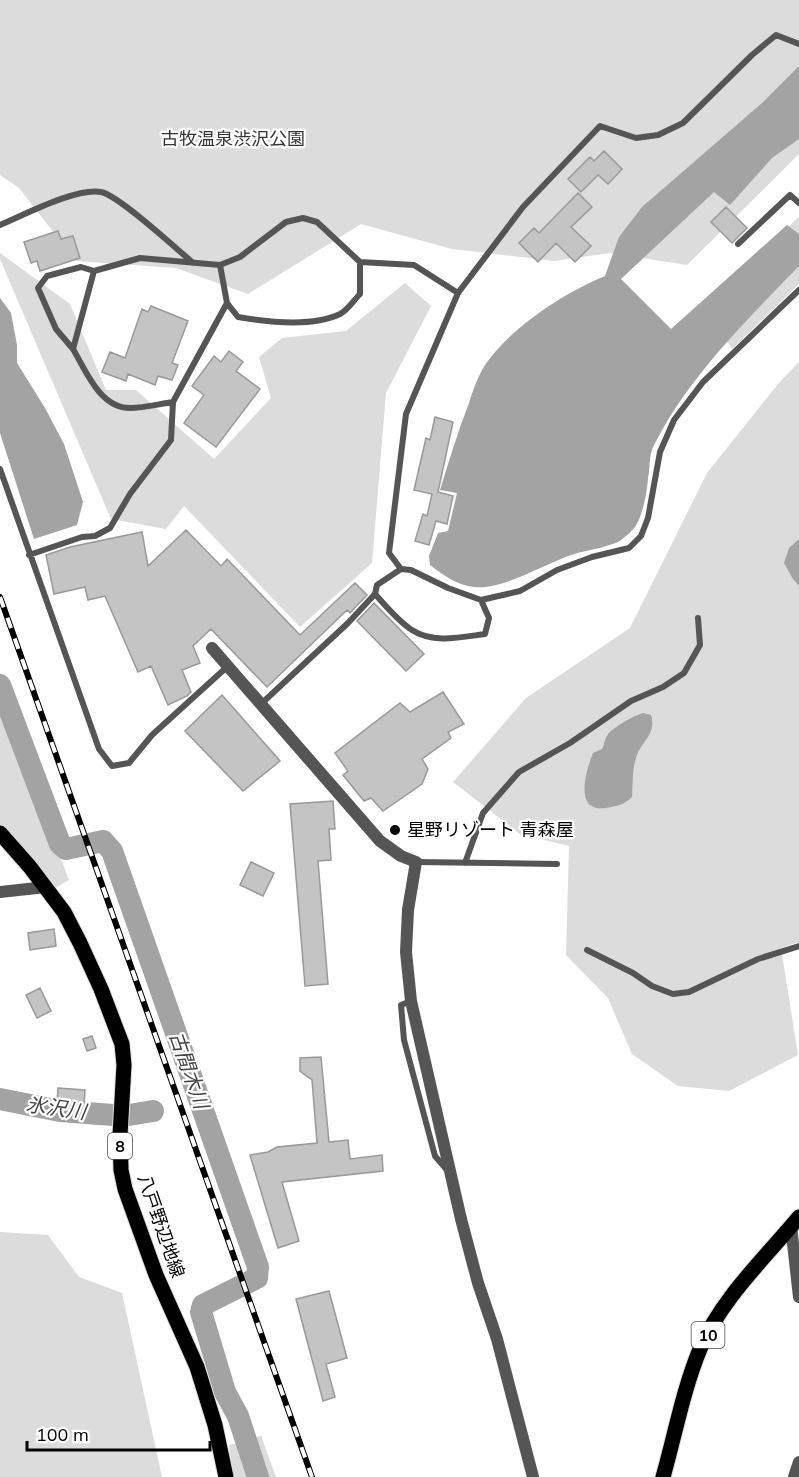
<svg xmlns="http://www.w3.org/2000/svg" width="799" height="1477" font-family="Mulish,'Noto Sans JP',sans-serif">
<rect width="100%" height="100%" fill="#fff"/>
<path fill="#dcdcdc" d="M 0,0 L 799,0 L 799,154 L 687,265 L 610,253 L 554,261 L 452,249 L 361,224 L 248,294 L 176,268 L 76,261 L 19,188 L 0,175 Z
M 799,217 L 799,284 L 732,349 L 702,304 Z
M 0,253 L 70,304 L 106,390 L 136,390 L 214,459 L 271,398 L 259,357 L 282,338 L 346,331 L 405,283 L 431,306 L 386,393 L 372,563 L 300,627 L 184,506 L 166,529 L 111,519 L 0,259 Z
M 799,362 L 799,942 L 781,948 L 798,1055 L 729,1091 L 678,1086 L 632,1054 L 608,998 L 566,955 L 569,846 L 520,834 L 453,782 L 526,698 L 630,628 L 707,473 L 778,384 Z
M 0,700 L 69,880 L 55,888 L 0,827 Z
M 0,1232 L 48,1235 L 79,1277 L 122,1293 L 162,1477 L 0,1477 Z
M 261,1436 L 276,1477 L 267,1477 L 253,1438 Z
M 239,1443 L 252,1477 L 233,1477 L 229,1445 Z"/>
<path fill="#a3a3a3" d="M 799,66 L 799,139 L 772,158 L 730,205 L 714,192 L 621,279 L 671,329 L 787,225 L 799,234 L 799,266 C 745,322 688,377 653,447 C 649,456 650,468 648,478 C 647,492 643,515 635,527 C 632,531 623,539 618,542 C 604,548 588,550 574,554 C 546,563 503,590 475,587 C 458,586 443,575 430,565 L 429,556 L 438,533 L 448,531 L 457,493 L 440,490 C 449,461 458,431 469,403 C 473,390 478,376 485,365 C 511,327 564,293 605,276 L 619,237 L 642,207 L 762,103 Z
M 0,298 L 11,313 L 17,345 L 17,363 L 45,408 L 64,444 L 83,502 L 77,525 L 34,539 L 0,433 Z
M 799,539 L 799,586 L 793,579 L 784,563 L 789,548 Z
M 643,713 L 651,715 C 657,735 641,741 636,758 C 632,771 633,784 632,797 C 624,805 617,806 606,808 C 573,813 586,770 593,753 L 602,749 C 604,745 605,738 608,734 C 614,727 633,716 643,713 Z
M 253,1438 L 267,1477 L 252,1477 L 239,1443 Z"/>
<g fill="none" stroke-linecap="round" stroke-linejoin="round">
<path stroke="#a3a3a3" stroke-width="22" d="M 0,685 L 60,844 L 66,849 L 103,841 L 112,851 L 258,1267 L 257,1278 L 203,1305 L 201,1312 L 225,1392 L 238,1416 L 258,1477
M 0,1099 L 60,1111 L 113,1115
M 123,1116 L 153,1111"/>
</g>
<path fill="#c4c4c4" stroke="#999" stroke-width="1.5" d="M 604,151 L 622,169 L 608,184 L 598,175 L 581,192 L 568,179 L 590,157 L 594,161 Z
M 578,193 L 592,207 L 571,227 L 591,246 L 575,262 L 556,243 L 538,262 L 519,243 L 534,228 L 539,233 Z
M 726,207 L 747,228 L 732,243 L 711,222 Z
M 58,231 L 61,239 L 73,236 L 80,258 L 40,271 L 37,261 L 31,263 L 24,242 Z
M 151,306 L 188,321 L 172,363 L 178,365 L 172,380 L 158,376 L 155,385 L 128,374 L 126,381 L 102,372 L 110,352 L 125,358 L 142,309 L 148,312 Z
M 229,351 L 243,362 L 236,371 L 260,389 L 216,447 L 184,423 L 204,395 L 192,386 L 214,356 L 221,362 Z
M 435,417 L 453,422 L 438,492 L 453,496 L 447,524 L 436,521 L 429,545 L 415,541 L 423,514 L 427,516 L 432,494 L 414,490 L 426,438 L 430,440 Z
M 186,530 L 221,566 L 227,559 L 300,635 L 355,583 L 367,595 L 350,613 L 347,610 L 267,687 L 211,629 L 193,646 L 200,663 L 182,670 L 191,692 L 187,696 L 168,705 L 151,666 L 138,672 L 105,596 L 88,600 L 85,587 L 54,594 L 46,555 L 70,547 L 142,532 L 148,566 Z
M 374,603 L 424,654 L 406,671 L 357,621 Z
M 443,692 L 464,724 L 448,732 L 451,738 L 422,759 L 428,769 L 422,784 L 383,811 L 371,798 L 364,801 L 343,775 L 348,771 L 335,753 L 400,703 L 410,712 Z
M 222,695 L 280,761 L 243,791 L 185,731 Z
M 333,801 L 335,829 L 329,829 L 331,860 L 318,861 L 328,984 L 305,986 L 290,804 Z
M 251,862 L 274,873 L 263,896 L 240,885 Z
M 54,929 L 56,946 L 30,950 L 28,933 Z
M 40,988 L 51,1011 L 37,1018 L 26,995 Z
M 92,1036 L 96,1048 L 87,1051 L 83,1039 Z
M 321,1057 L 329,1142 L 348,1140 L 350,1159 L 382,1155 L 383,1171 L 282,1182 L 299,1241 L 278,1248 L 250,1155 L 268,1152 L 277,1147 L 317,1143 L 312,1080 L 300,1071 L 300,1058 Z
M 58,1088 L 85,1090 L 84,1105 L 57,1103 Z
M 329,1291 L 347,1358 L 326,1364 L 335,1397 L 323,1401 L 296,1299 Z"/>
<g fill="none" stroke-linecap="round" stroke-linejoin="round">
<g stroke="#dbdbdb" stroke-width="17">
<path id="primary" d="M 0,833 L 30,867 L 64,912 L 80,943 L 101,989 L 122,1044 L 124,1065 L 120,1135 L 121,1170 L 125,1189 L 156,1275 L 197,1367 L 215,1425 L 226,1477
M 663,1477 C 675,1435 683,1390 700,1349 C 721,1299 764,1259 799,1217"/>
</g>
<path stroke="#555" stroke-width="6" d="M 799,44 L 776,35 L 752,55 L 683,123 L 658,135 L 636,138 L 600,126 L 523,207 L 458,293 L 406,414 L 389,553 L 401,569 L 411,570 L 448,588 L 481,600 L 520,591 L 557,570 L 592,557 L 629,548 L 641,536 L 648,518 L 660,452 L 674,420 L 703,382 L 799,290
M 0,225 C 24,215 77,187 101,192 C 118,195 177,249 193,263
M 738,244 L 790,195 L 799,203
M 220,265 L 227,303 L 238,317 C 267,322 313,327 340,314 C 348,310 354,300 360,294 L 360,262
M 227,303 L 173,402 C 159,404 144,408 130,408 C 100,408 86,371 73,349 L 94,271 L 140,258 L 220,265 L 240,257 L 286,222 L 303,218 L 317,222 L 360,262 L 414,265 L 458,293
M 73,349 L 56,329 L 38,288 L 47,276 L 81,267 L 94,271
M 0,469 L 99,749 L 112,766 L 129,763 L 152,735 L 228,666
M 29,555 L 82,537 L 95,536 L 110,528 L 130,494 L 171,440 L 173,402
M 375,594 C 386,606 398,621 412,630 C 433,644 462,637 485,634 L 489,618 L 481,600
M 261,704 L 348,623 L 375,594 L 377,585 L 401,569
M 416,862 L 557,864
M 465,863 L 483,813 L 519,772 L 570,743 L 631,701 L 663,687 L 684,673 L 700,645 L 698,618
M 587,950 L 633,973 L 652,986 L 673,994 L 689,992 L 758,959 L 799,946
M 411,1001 L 401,1005 L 404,1040 L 435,1156 L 447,1170"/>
<path stroke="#555" stroke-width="12" d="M 212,648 L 380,841 L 401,856 L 416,862 L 408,910 L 406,952 L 411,1001 L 461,1219 L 478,1283 L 497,1339 L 533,1477
M 0,892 L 46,887
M 791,1226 L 799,1297
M 794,1477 L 799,1462"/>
<use href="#primary" stroke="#000" stroke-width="15"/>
<g stroke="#000" stroke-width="6">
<path id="rail" d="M 0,597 L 312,1477"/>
</g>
<use href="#rail" stroke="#fff" stroke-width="4" stroke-dasharray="11" stroke-linecap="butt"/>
</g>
<circle fill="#000" stroke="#fff" stroke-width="2" cx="395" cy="830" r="6"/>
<g text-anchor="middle" stroke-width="4.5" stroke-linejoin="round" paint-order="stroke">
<g fill="#fff" stroke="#4c4c4c" stroke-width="1.5">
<rect x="108" y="1133" width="24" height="26" rx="4.5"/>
<rect x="691.5" y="1322" width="33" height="26" rx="4.5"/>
</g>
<g font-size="16" font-weight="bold" fill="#000">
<text x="120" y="1152">8</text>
<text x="708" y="1341">10</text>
</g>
<g font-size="18" fill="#333" stroke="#fff">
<text x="233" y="145">古牧温泉渋沢公園</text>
</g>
<g font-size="18" fill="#000" stroke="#fff" text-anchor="start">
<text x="407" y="836">星野リゾート 青森屋</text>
</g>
<g font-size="18" fill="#000" stroke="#fff">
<text transform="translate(161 1226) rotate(71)" y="6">八戸野辺地線</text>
</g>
<g font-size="20" font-style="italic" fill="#444" stroke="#fff">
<text transform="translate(189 1070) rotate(71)" y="7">古間木川</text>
<text transform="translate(56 1108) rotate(8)" y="7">氷沢川</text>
</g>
</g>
<path d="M27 1441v9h183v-9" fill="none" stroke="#000000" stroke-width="3"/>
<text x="36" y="1441" font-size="18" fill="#000000" stroke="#ffffff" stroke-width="4.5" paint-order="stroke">100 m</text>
</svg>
